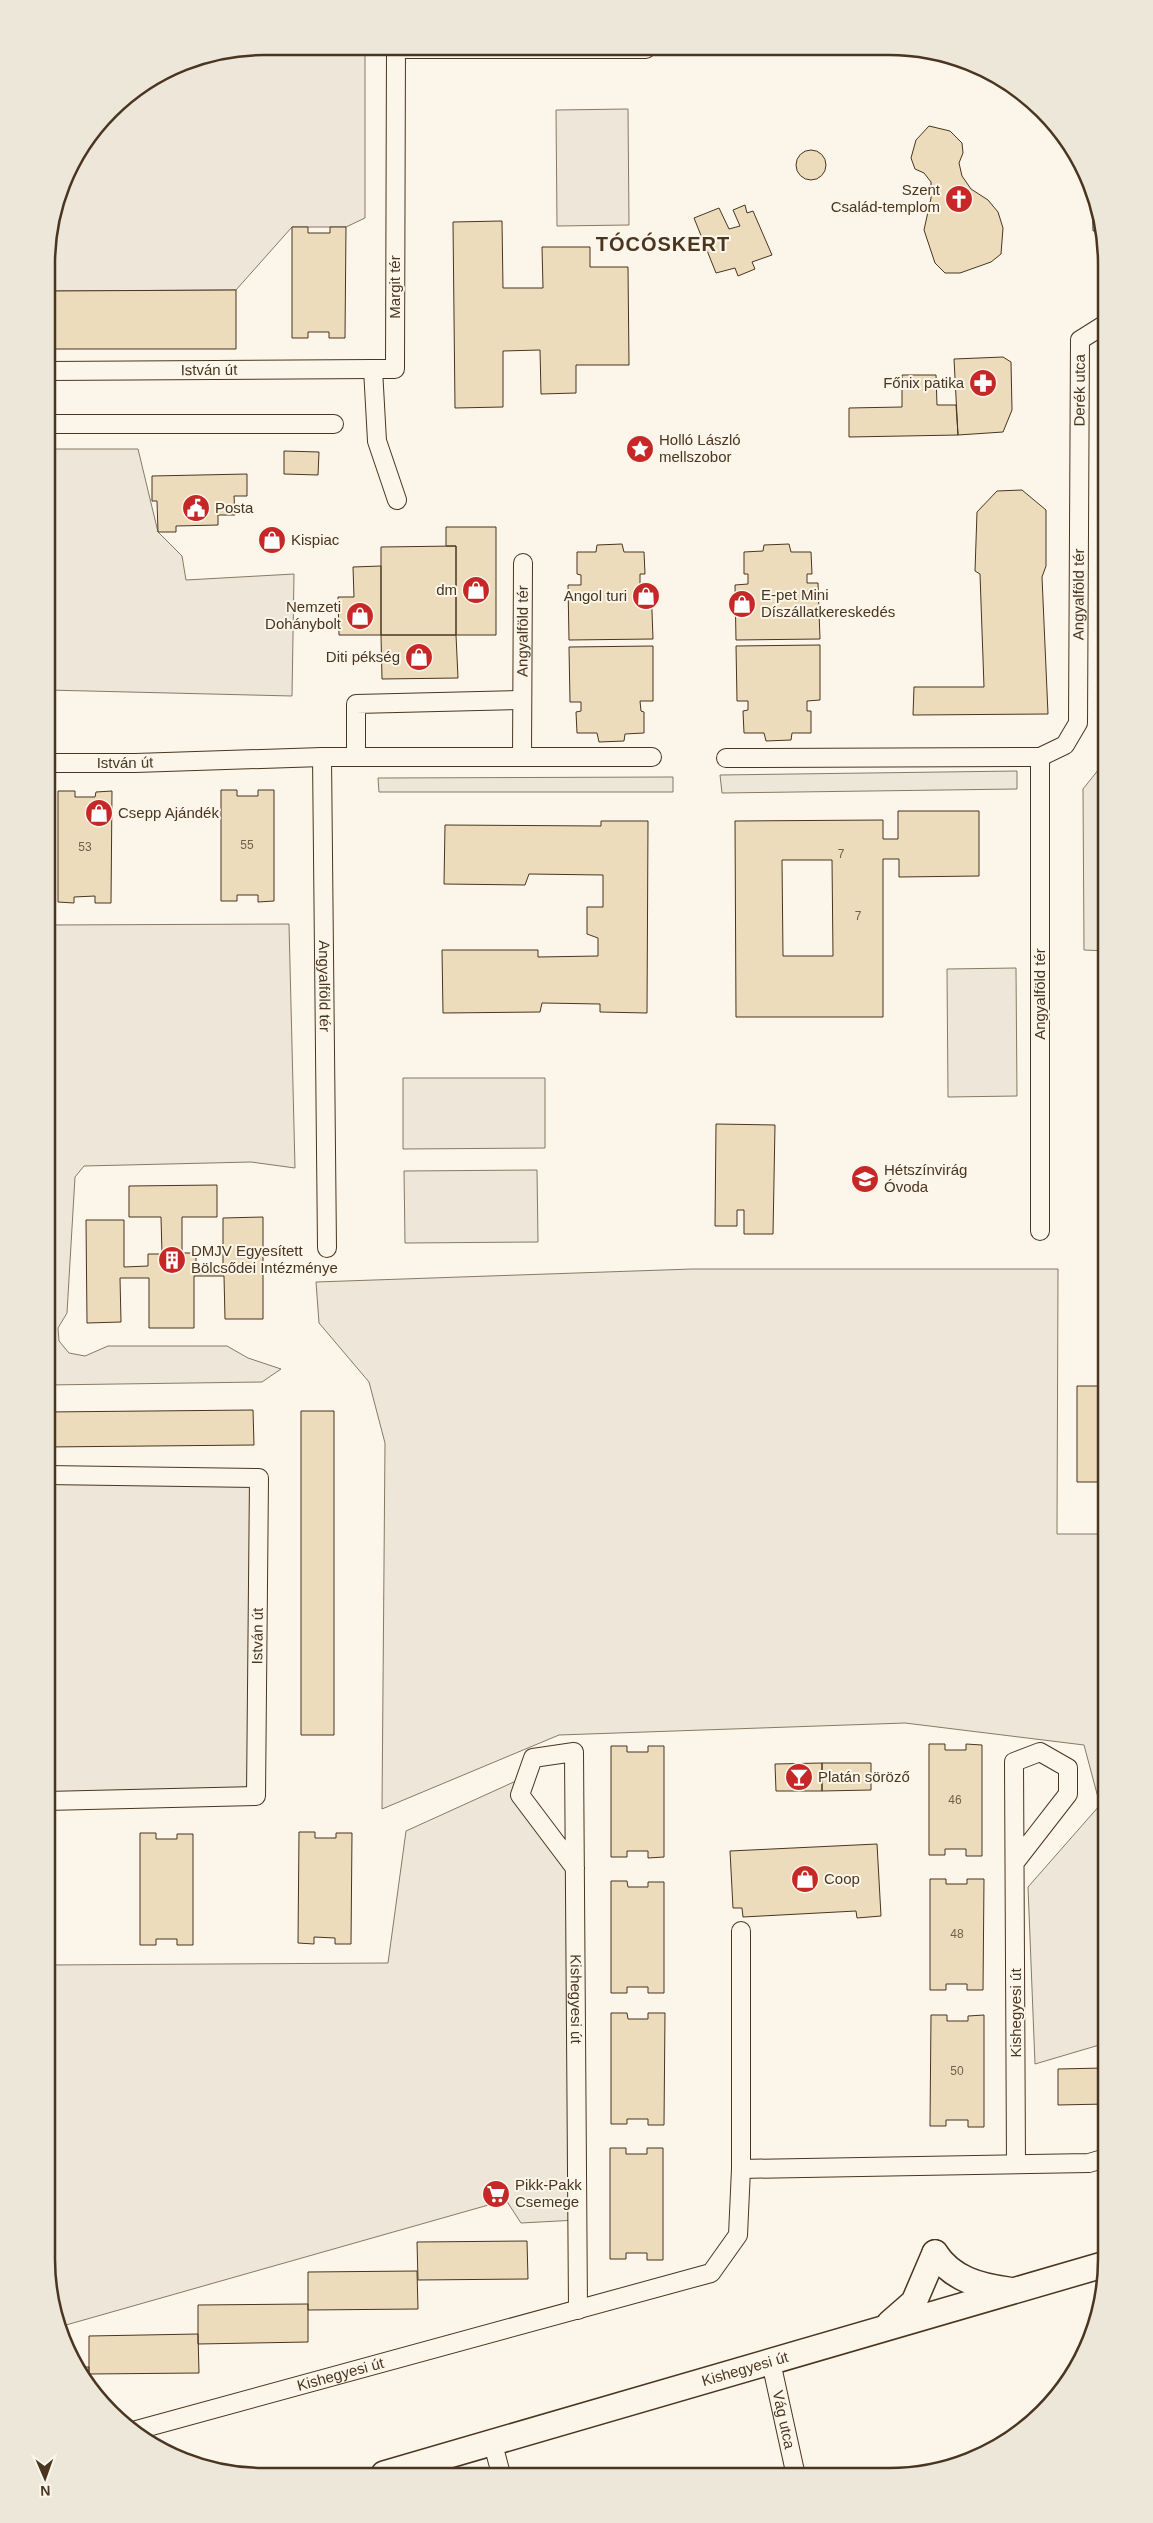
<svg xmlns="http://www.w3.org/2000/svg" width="1153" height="2523" font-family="Arial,sans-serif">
<rect width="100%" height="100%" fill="#fbf6e9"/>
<path fill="#ede6d9" stroke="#887966" d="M 264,46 L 365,47 L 365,218 L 346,227 L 292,227 L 236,290 L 47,291 L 47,249 L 69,167 L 120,100 L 181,63 Z
M 628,109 L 629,225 L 557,226 L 556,110 Z
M 47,449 L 138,449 L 158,532 L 182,556 L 186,580 L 294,574 L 292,696 L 47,690 Z
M 1107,759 L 1107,951 L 1084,950 L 1083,789 Z
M 289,924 L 295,1168 L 251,1162 L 84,1166 L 75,1177 L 67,1313 L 58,1328 L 59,1341 L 69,1353 L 85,1356 L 108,1346 L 227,1346 L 248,1358 L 281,1369 L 262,1382 L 46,1385 L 47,925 Z
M 1016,968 L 1017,1096 L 948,1097 L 947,969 Z
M 403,1078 L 545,1078 L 545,1148 L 403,1149 Z
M 537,1170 L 538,1242 L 405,1243 L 404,1171 Z
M 692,1269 L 1058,1269 L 1057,1534 L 1106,1534 L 1106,2043 L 1035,2064 L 1028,1887 L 1100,1805 L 1084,1745 L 905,1723 L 559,1735 L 382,1809 L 385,1443 L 369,1382 L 319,1323 L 316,1282 Z
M 46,1475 L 259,1478 L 256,1796 L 46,1798 Z
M 527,1776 L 520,1795 L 575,1868 L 577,2220 L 521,2223 L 506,2200 L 59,2327 L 54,2316 L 46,2259 L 46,1965 L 388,1963 L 406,1831 Z"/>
<path fill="#ede7d9" stroke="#887966" d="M 1017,771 L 1017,789 L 722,793 L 720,775 Z
M 673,777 L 673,792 L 379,792 L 378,778 Z"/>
<path fill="#ecdcbc" stroke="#4a3520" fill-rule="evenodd" d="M 929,126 L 950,131 L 962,143 L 963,153 L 959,163 L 962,176 L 971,189 L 988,200 L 998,212 L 1003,228 L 1001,254 L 991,262 L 960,273 L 945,273 L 935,263 L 924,230 L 931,198 L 931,182 L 924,173 L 915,169 L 911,158 L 916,140 Z
M796 165a15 15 0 1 1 30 0a15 15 0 1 1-30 0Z
M 1092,189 L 1099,207 L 1102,230 L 1093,231 Z
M 745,205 L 747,213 L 753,211 L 772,255 L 752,262 L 755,269 L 738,276 L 735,268 L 716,273 L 694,218 L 719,208 L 729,229 L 740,226 L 733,210 Z
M 502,221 L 503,288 L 543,288 L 542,247 L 590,247 L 590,267 L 628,267 L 629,365 L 576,365 L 576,393 L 541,394 L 540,350 L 503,351 L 503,407 L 455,408 L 453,222 Z
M 292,227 L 308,227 L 308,233 L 330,233 L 330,227 L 346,227 L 345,338 L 329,338 L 329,332 L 308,332 L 308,338 L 292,338 Z
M 236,290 L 236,349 L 47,349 L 47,291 Z
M 1003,357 L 1011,362 L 1012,410 L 1003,432 L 958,435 L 954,359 Z
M 902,375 L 936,375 L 937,405 L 956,405 L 958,435 L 849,437 L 849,408 L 902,407 Z
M 284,451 L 319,452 L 318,475 L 284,474 Z
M 247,474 L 247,496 L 234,496 L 235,515 L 218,515 L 218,525 L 176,526 L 176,532 L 158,532 L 157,501 L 152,501 L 152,476 Z
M 1022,490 L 1046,510 L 1046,566 L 1042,577 L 1048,714 L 913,715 L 914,687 L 984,687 L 980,574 L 975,571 L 977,512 L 997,491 Z
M 446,527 L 496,527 L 496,635 L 456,635 L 456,546 L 446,546 Z
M 622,544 L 624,552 L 644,552 L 645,574 L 640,574 L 640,584 L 651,584 L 653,639 L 569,640 L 568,585 L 581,585 L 581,575 L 577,574 L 577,552 L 596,552 L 597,545 Z
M 789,544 L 791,552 L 811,552 L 812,574 L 807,574 L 807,583 L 818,583 L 820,639 L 736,640 L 735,585 L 748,584 L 748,574 L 744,574 L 744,552 L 763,551 L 764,545 Z
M 456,546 L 456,635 L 381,635 L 381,547 Z
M 381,566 L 381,635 L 339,635 L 338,597 L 354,597 L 353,567 Z
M 381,635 L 456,635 L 458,678 L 382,679 Z
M 820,645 L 820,700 L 807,701 L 807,711 L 811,711 L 811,733 L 792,733 L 791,740 L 766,741 L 764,733 L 744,733 L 743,711 L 748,710 L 748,701 L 737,701 L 736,646 Z
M 653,646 L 653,701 L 640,701 L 641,711 L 644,712 L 644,733 L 625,734 L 624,741 L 599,742 L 597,733 L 577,733 L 576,712 L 581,711 L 581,702 L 570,702 L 569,647 Z
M 221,790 L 237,790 L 237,796 L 258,796 L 258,790 L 274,790 L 274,901 L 258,902 L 258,895 L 237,895 L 237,901 L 221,901 Z
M 58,791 L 75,791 L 75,797 L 95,797 L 96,792 L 112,791 L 111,903 L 95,903 L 95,896 L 74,897 L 74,903 L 58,902 Z
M 898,811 L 979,811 L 979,876 L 899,877 L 899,859 L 883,859 L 883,1017 L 736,1017 L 735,821 L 883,820 L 883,839 L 898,839 ZM 782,860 L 832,860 L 833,956 L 783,956 Z
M 601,821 L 648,821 L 647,1013 L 600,1012 L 600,1004 L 542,1003 L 540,1012 L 443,1013 L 442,950 L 538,950 L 538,957 L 598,956 L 598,938 L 587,934 L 587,907 L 603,907 L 603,875 L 529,874 L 525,885 L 444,884 L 445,825 L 601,826 Z
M 1106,988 L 1107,988 L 1107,1134 Z
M 716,1124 L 775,1125 L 773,1234 L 744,1234 L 744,1210 L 737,1210 L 737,1226 L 715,1226 Z
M 217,1185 L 217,1217 L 182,1217 L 182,1253 L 196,1253 L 196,1266 L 223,1266 L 223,1218 L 263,1217 L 263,1319 L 225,1319 L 224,1276 L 194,1276 L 194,1328 L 149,1328 L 149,1278 L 120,1278 L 121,1322 L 87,1323 L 86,1220 L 124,1220 L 124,1267 L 148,1266 L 148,1254 L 162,1254 L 161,1217 L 129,1217 L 129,1186 Z
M 1077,1386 L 1106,1386 L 1106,1482 L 1077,1482 Z
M 253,1410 L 254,1445 L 46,1447 L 46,1412 Z
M 301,1411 L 334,1411 L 334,1735 L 301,1735 Z
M 929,1744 L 945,1744 L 945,1750 L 966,1750 L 966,1744 L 982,1745 L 982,1856 L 966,1856 L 966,1849 L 945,1849 L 945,1855 L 929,1855 Z
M 611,1746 L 627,1746 L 627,1752 L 648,1752 L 648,1746 L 664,1746 L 664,1857 L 648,1858 L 648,1851 L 627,1851 L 627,1857 L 611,1857 Z
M 822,1763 L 871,1763 L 871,1790 L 822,1791 Z
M 822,1763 L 822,1791 L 776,1791 L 775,1764 Z
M 299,1832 L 315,1832 L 315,1838 L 336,1838 L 336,1833 L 352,1833 L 351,1944 L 335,1944 L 335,1938 L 314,1937 L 314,1944 L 298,1943 Z
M 140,1833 L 156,1833 L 156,1839 L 177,1839 L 177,1834 L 193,1834 L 193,1945 L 177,1945 L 177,1939 L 156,1939 L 156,1945 L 140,1945 Z
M 877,1844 L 881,1916 L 857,1918 L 856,1911 L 743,1917 L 742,1908 L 733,1908 L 730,1851 Z
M 930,1879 L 946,1879 L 946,1884 L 967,1884 L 967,1879 L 984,1879 L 983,1990 L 967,1990 L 967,1984 L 946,1984 L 946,1990 L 930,1990 Z
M 611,1881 L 627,1881 L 628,1887 L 648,1887 L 648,1882 L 664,1882 L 664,1993 L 648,1993 L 648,1987 L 627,1987 L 627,1993 L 611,1993 Z
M 611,2013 L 627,2013 L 628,2019 L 648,2019 L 648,2013 L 665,2013 L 664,2125 L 648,2125 L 648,2119 L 627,2119 L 627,2124 L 611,2124 Z
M 931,2015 L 947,2015 L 947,2021 L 968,2021 L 968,2016 L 984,2015 L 984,2127 L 968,2127 L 968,2120 L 946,2120 L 946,2126 L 930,2126 Z
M 1103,2068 L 1103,2074 L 1106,2074 L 1106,2104 L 1058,2105 L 1058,2069 Z
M 610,2148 L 626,2148 L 626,2154 L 647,2154 L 647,2148 L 663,2148 L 663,2260 L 647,2260 L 647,2253 L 626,2253 L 626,2259 L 610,2259 Z
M 527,2241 L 528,2279 L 418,2280 L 417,2242 Z
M 417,2271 L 418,2309 L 308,2310 L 308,2272 Z
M 308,2304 L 308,2342 L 198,2344 L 198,2305 Z
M 198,2334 L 199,2373 L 89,2374 L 89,2336 Z
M 77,2367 L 89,2367 L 89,2387 L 83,2380 Z"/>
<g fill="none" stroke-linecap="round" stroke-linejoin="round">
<g stroke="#4a3520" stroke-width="20">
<g id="street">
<path d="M 396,47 L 395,369 L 373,369 L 377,441 L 397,500"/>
<path d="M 396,49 L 646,49"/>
<path id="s1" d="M 47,371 L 373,369"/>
<path d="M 47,424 L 334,424"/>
<path id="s2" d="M 322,757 L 327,1248"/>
<path d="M 356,757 L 356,704 L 522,700"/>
<path id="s3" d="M 522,757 L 523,563"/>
<path id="s4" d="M 726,758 L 1040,757 L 1065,745 L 1078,723 L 1080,340 L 1107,323"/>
<path id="s5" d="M 47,763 L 135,763 L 322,757 L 652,757"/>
<path d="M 1040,1231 L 1040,757"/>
<path id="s6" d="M 46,1801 L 256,1796 L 259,1478 L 46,1475"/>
<path id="s7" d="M 575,1868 L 520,1795 L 533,1758 L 574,1752 C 576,1938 576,2124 578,2310"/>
<path d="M 1016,2164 L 1014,1762 L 1040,1752 L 1068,1768 L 1068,1794 L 1016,1861"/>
<path d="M 741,2169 L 1089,2163 L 1106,2158"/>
<path id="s8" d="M 771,2362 L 796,2476"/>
<path id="s9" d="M 133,2431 L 711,2273 L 738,2235 L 741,2169 L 741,1931"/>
<path d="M 493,2444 L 501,2474"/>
</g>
</g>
<g stroke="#4a3520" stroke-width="28">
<g id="secondary">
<path d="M 935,2253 C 952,2279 979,2286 1008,2290"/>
<path d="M 890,2323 L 914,2302 L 935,2253"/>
<path id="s10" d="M 384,2474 L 1106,2264"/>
</g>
</g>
<use href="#street" stroke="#fbf6e9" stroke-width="18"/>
<use href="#secondary" stroke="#fbf6e9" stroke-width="25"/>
</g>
<defs>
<g id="church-disc" transform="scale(1.4375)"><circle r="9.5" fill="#c62828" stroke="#fbf6e9"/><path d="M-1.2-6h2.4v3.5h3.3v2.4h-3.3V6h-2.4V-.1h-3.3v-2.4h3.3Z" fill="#fff"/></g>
<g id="pharmacy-disc" transform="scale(1.4375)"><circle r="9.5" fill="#c62828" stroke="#fbf6e9"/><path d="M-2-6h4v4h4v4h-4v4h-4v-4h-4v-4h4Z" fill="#fff"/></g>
<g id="sight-disc" transform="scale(1.4375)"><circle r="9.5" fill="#c62828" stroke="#fbf6e9"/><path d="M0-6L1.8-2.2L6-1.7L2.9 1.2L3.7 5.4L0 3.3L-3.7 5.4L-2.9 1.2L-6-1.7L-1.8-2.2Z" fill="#fff"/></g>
<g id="civic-disc" transform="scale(1.4375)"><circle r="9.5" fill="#c62828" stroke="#fbf6e9"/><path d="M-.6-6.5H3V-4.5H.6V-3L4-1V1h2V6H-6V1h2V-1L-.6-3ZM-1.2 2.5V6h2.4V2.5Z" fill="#fff"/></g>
<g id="shop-disc" transform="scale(1.4375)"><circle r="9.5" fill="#c62828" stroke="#fbf6e9"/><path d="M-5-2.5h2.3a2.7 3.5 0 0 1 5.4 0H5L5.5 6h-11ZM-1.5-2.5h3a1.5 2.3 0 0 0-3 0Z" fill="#fff"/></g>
<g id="school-disc" transform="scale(1.4375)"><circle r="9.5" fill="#c62828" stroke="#fbf6e9"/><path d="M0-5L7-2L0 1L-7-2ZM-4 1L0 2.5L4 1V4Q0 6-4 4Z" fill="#fff"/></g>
<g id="building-disc" transform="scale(1.4375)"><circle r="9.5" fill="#c62828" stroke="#fbf6e9"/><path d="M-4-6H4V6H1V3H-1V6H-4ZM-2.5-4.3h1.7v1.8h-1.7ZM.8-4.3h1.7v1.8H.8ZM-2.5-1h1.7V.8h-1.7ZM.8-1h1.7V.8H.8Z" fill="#fff"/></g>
<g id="bar-disc" transform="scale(1.4375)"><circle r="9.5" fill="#c62828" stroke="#fbf6e9"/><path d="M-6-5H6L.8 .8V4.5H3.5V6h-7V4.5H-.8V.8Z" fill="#fff"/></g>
<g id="supermarket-disc" transform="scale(1.4375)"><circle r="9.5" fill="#c62828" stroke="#fbf6e9"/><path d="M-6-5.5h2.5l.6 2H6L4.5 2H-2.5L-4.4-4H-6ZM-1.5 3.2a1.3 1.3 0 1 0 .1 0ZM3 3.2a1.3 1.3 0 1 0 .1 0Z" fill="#fff"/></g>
</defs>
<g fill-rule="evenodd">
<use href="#church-disc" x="959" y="199"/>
<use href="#pharmacy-disc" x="983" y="383"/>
<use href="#sight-disc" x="640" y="449"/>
<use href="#civic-disc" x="196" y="508"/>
<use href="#shop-disc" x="272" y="540"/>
<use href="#shop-disc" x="476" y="590"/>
<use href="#shop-disc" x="646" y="596"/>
<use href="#shop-disc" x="742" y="604"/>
<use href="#shop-disc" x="360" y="616"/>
<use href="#shop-disc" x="419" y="657"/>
<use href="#shop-disc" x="99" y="813"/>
<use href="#school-disc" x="865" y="1179"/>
<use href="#building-disc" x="172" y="1260"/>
<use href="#bar-disc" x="799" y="1777"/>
<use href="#shop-disc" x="805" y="1879"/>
<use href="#supermarket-disc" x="496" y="2194"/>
</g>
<g text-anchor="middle" stroke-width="4" stroke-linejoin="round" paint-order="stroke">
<g font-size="12" fill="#725f47">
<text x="247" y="849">55</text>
<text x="85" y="851">53</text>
<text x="841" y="858">7</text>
<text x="858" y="920">7</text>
<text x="955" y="1804">46</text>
<text x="957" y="1938">48</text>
<text x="957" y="2075">50</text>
</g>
<g font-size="15" fill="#4a3520" stroke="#fbf6e9" text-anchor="start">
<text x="940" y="195" text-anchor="end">Szent<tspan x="940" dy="17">Család-templom</tspan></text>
<text x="964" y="388" text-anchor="end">Főnix patika</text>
<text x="659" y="445">Holló László<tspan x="659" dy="17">mellszobor</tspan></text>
<text x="215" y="513">Posta</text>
<text x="291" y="545">Kispiac</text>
<text x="457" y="595" text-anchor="end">dm</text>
<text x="761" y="600">E-pet Mini<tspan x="761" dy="17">Díszállatkereskedés</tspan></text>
<text x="627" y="601" text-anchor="end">Angol turi</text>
<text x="341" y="612" text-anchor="end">Nemzeti<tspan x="341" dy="17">Dohánybolt</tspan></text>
<text x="400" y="662" text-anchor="end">Diti pékség</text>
<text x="118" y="818">Csepp Ajándék</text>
<text x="884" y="1175">Hétszínvirág<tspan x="884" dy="17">Óvoda</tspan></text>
<text x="191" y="1256">DMJV Egyesített<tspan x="191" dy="17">Bölcsődei Intézménye</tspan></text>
<text x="818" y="1782">Platán söröző</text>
<text x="824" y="1884">Coop</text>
<text x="515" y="2190">Pikk-Pakk<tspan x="515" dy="17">Csemege</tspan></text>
</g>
<g font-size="15" fill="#4a3520" stroke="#fbf6e9">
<text transform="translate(395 287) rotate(-90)" y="5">Margit tér</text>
<text dy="5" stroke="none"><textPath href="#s1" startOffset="162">István út</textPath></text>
<text dy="5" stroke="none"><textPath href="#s4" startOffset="700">Derék utca</textPath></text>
<text dy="5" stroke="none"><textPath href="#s4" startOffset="496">Angyalföld tér</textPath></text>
<text dy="5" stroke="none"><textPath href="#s3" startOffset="126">Angyalföld tér</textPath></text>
<text dy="5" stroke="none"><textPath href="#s5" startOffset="78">István út</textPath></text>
<text dy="5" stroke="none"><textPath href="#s2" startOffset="229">Angyalföld tér</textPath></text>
<text transform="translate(1040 994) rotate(-90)" y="5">Angyalföld tér</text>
<text dy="5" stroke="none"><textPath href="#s6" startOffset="370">István út</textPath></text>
<text dy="5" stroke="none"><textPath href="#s7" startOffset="419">Kishegyesi út</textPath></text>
<text transform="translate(1016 2013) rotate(-90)" y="5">Kishegyesi út</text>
<text dy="5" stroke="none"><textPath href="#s10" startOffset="376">Kishegyesi út</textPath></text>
<text dy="5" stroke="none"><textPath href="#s9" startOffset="215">Kishegyesi út</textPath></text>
<text dy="5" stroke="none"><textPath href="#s8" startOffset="59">Vág utca</textPath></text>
</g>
<g font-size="20" font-weight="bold" letter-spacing="1" fill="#4a3520" stroke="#fbf6e9">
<text x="663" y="251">TÓCÓSKERT</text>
</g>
</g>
<path d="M0 0H1153V2523H0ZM264 55H889A209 209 0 0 1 1098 264V2259A209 209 0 0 1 889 2468H264A209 209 0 0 1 55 2259V264A209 209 0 0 1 264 55Z" fill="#ede7d9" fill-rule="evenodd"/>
<path fill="none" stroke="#4a3520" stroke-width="2.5" d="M264 55H889A209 209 0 0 1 1098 264V2259A209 209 0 0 1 889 2468H264A209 209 0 0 1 55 2259V264A209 209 0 0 1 264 55Z"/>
<g transform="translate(45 2478) rotate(178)" stroke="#fbf6e9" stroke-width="4" paint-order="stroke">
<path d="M0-4L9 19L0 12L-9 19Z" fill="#4a3520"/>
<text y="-8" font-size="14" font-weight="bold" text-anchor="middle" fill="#4a3520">N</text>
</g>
</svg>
